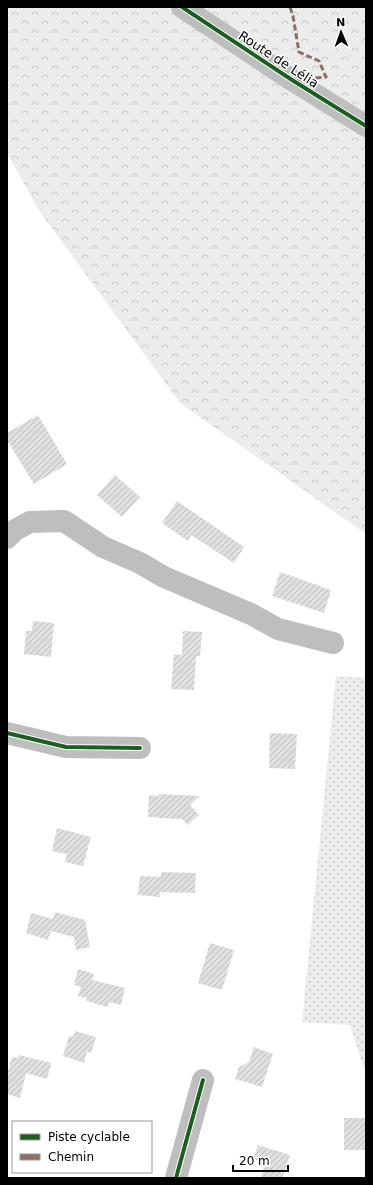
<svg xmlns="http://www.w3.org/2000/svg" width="373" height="1185" font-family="'DejaVu Sans',sans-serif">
<defs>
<pattern id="green-dots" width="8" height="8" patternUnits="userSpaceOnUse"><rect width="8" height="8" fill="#ececec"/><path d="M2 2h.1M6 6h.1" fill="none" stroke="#c9c9c9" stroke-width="1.8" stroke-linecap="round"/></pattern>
<pattern id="forest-crowns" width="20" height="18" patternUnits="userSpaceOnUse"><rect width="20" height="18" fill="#ececec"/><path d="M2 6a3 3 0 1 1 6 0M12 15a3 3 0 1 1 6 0" fill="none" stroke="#c9c9c9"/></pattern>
<pattern id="building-hatch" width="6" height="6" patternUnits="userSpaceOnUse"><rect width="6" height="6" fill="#dfdfdf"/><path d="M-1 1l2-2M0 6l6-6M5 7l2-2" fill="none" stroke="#bebebe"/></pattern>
</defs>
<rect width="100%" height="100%" fill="#fff"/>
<path fill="url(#green-dots)" d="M 336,676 L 366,678 L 366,1069 L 364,1069 L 350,1025 L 302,1022 Z"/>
<path fill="url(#forest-crowns)" d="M 7,7 L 366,7 L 366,534 L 180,403 L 38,209 L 7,153 Z"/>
<path fill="url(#building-hatch)" d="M 38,415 L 67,464 L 34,484 L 7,440 L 7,433 Z
M 115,475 L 140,497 L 122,517 L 97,495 Z
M 177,501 L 244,547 L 234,563 L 191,535 L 188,541 L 162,523 Z
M 280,572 L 331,590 L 324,613 L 272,596 Z
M 33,621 L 54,623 L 51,657 L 24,654 L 26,631 L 32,631 Z
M 183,631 L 202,632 L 200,656 L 196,656 L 194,690 L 171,689 L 174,654 L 182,655 Z
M 270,733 L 297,734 L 295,769 L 269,768 Z
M 159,794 L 200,796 L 190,805 L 199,815 L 188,825 L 182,819 L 157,818 L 158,817 L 148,817 L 149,795 L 159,796 Z
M 57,828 L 91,837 L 83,866 L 65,862 L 67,854 L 52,851 Z
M 161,872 L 196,873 L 195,893 L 160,892 L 160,897 L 138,895 L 140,876 L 161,877 Z
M 55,912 L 85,920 L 90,947 L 76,950 L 74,937 L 51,931 L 48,940 L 26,933 L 31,913 L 53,919 Z
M 210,943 L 234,950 L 222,990 L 198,983 Z
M 78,969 L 94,974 L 92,980 L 125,988 L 121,1005 L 109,1002 L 108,1007 L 86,1001 L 87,998 L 78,996 L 81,987 L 74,985 Z
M 75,1031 L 96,1037 L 91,1053 L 87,1052 L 84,1063 L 63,1056 L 69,1036 L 73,1037 Z
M 254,1047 L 273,1054 L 262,1087 L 235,1079 L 239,1067 L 249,1062 Z
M 19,1055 L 51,1063 L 47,1079 L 26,1073 L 20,1098 L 7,1094 L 7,1075 L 12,1057 L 18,1058 Z
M 344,1118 L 366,1118 L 366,1150 L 344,1150 Z
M 258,1145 L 290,1155 L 282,1178 L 261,1178 L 265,1163 L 253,1159 Z"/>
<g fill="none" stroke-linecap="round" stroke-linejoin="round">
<path stroke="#bebebe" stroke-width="22" d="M 182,7 L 292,80 L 366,126
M 7,538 L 15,530 L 30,522 L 64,521 L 103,547 L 140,563 L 164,577 L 253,615 L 278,629 L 333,643
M 7,733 L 66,747 L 140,748
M 176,1178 L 203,1080"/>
<path stroke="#8d6e63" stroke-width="3" stroke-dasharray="6 3" stroke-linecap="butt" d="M 290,7 L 293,16 L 299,52 L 319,61 L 326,77 L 294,80"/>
<g stroke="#fff" stroke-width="6">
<path id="cycleway" d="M 182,7 L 292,80 L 366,126
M 7,733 L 66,747 L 140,748
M 176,1178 L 203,1080"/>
</g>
<use href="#cycleway" stroke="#1b5e20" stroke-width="4"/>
</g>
<g text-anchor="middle" stroke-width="3" stroke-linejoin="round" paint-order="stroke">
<g font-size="13" fill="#000" stroke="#fff">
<text transform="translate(279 59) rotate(33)" y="5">Route de Lélia</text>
</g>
</g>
<rect width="373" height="1185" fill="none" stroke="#000000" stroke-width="16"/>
<rect x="12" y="1121" width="140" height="52" fill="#ffffff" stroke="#999999"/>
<rect x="20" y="1134" width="20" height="6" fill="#1b5e20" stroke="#999999"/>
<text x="48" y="1141" font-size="12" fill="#000000">Piste cyclable</text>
<rect x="20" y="1154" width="20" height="6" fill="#8d6e63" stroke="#999999"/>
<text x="48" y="1161" font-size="12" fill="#000000">Chemin</text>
<g transform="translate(341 32) rotate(358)" stroke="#ffffff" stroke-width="3" paint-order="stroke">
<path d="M0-3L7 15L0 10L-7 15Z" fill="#000000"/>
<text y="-6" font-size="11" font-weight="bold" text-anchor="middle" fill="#000000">N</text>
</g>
<path d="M233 1165v6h55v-6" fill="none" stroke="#000000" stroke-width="2"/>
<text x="239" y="1165" font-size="12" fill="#000000" stroke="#ffffff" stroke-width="3" paint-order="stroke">20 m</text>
</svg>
